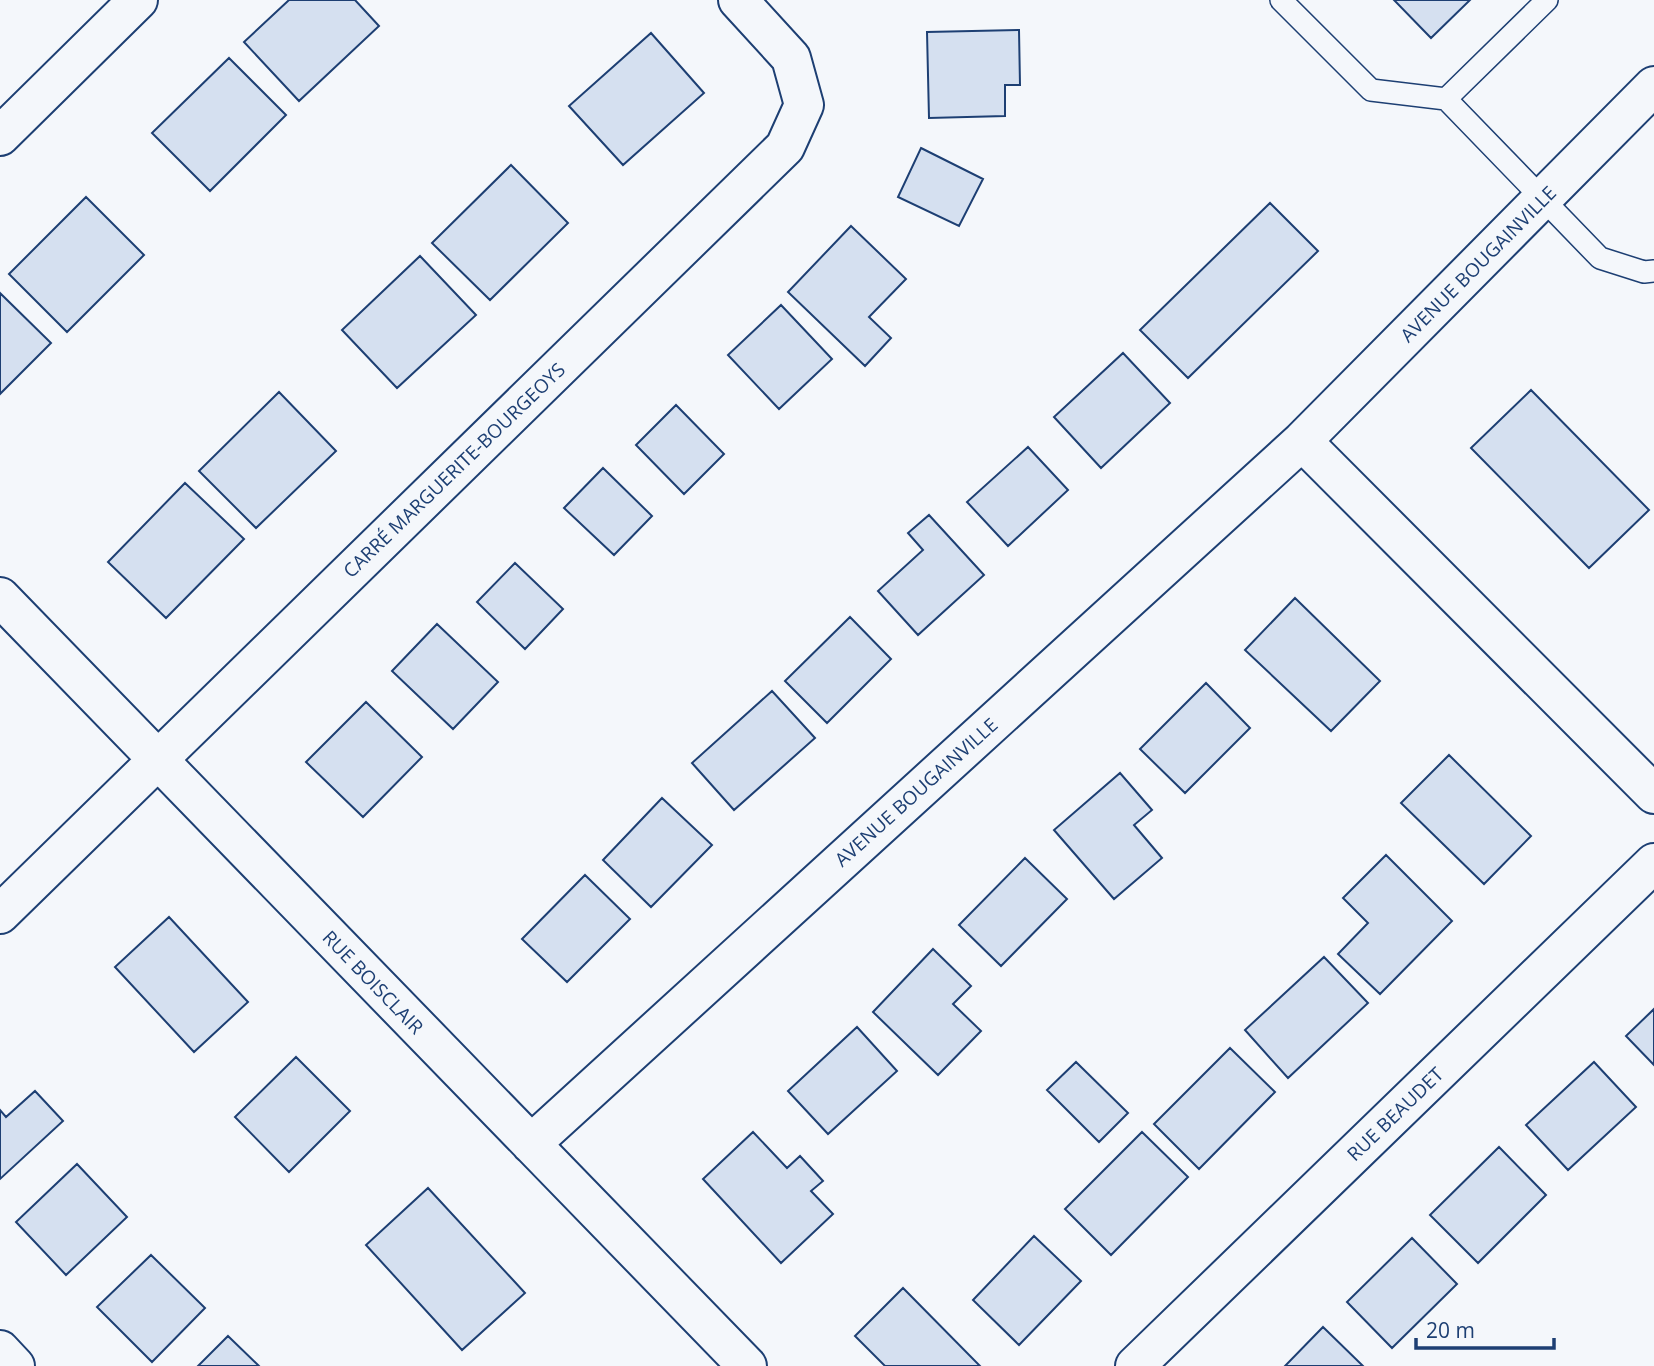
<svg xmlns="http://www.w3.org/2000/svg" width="1654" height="1366" font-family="'Open Sans',sans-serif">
<rect width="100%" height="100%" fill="#f4f7fb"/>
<path fill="#d5e0f0" stroke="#1d3f73" stroke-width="2" d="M 289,0 L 355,0 L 379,26 L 299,101 L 244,42 Z
M 1394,0 L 1470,0 L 1431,38 Z
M 1019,30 L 1020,85 L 1005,85 L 1005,116 L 929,118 L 927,32 Z
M 651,33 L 704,93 L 623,165 L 569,106 Z
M 229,58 L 286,115 L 210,191 L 152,133 Z
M 921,148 L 983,179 L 959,226 L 898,197 Z
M 511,165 L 568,223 L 490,300 L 432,243 Z
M 86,197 L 144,255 L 67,332 L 9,274 Z
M 1270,203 L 1318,251 L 1188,378 L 1140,330 Z
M 851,226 L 906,279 L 869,317 L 891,338 L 865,366 L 788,292 Z
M 420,256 L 476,315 L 397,388 L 342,330 Z
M 0,293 L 51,343 L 0,394 Z
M 781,305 L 832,359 L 779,409 L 728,355 Z
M 1123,353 L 1170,403 L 1101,468 L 1054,417 Z
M 1531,390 L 1649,510 L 1589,568 L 1471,448 Z
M 279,392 L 336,451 L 256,528 L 199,471 Z
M 676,405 L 724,454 L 684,494 L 636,445 Z
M 1028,447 L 1068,490 L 1008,546 L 967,502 Z
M 603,468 L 652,516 L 614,555 L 564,508 Z
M 185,483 L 244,539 L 166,618 L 108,562 Z
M 929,515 L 984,575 L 918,635 L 878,591 L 923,550 L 908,533 Z
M 515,563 L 563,609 L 525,649 L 477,602 Z
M 1295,598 L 1380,681 L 1331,731 L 1245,650 Z
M 850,617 L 891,659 L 827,723 L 785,681 Z
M 437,624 L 498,682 L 453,729 L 392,671 Z
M 1206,683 L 1250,728 L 1185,793 L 1140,749 Z
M 772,691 L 815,738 L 734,810 L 692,763 Z
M 366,702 L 422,757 L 363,817 L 306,762 Z
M 1449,755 L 1531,836 L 1484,884 L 1401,803 Z
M 1120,773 L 1152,810 L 1134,825 L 1162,858 L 1114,899 L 1054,830 Z
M 662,798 L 712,845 L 651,907 L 603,860 Z
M 1386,855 L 1452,921 L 1380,994 L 1338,954 L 1368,923 L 1343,898 Z
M 1025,858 L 1067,899 L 1001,966 L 959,925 Z
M 585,875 L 630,919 L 567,982 L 522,939 Z
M 169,917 L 248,1002 L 194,1052 L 115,967 Z
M 933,949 L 971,986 L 953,1004 L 981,1031 L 938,1075 L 873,1012 Z
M 1324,957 L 1368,1003 L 1288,1078 L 1245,1030 Z
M 1654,1009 L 1654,1065 L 1626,1036 Z
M 857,1027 L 897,1071 L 828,1134 L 788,1091 Z
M 1230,1048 L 1275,1092 L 1199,1169 L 1154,1124 Z
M 296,1057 L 350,1111 L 289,1172 L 235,1117 Z
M 1076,1062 L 1128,1113 L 1099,1142 L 1047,1090 Z
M 1594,1062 L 1636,1107 L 1568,1170 L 1526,1125 Z
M 35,1091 L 63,1121 L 0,1179 L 0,1110 L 6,1117 Z
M 753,1132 L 787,1168 L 800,1156 L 823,1181 L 811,1191 L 833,1214 L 781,1263 L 703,1179 Z
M 1142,1132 L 1188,1177 L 1111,1255 L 1065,1209 Z
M 1499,1147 L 1546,1195 L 1478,1263 L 1430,1215 Z
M 77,1164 L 127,1217 L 66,1275 L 16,1222 Z
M 428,1188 L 525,1293 L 462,1350 L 366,1245 Z
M 1034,1236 L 1081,1281 L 1019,1345 L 973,1300 Z
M 1412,1238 L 1457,1284 L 1392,1348 L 1347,1302 Z
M 151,1255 L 205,1308 L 152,1362 L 97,1307 Z
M 903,1288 L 980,1366 L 885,1366 L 855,1336 Z
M 1323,1327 L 1363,1366 L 1285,1366 Z
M 228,1336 L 259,1366 L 198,1366 Z"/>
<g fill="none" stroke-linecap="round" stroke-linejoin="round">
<g stroke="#1d3f73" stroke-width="24">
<path id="service" d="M 1281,0 L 1371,90 L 1446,99
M 1547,0 L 1446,99 L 1600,258 L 1644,272 L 1654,271"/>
</g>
<g stroke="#1d3f73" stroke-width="42">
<path id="minor" d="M 0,136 L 138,0
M 1302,441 L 1654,794
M 0,597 L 747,1366
M 0,914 L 785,147 L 804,105 L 791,58 L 738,0
M 531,1144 L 1302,441 L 1654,86
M 0,1350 L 15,1366
M 1135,1366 L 1654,863"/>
</g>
<use href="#service" stroke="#f4f7fb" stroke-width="21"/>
<use href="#minor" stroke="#f4f7fb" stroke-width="38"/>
</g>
<g text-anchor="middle" stroke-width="5" stroke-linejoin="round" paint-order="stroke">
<g font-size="19" fill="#1d3f73" stroke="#f4f7fb">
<text transform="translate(1478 264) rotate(-45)" y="7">AVENUE BOUGAINVILLE</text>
<text transform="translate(454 470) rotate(-44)" y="7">CARRÉ MARGUERITE-BOURGEOYS</text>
<text transform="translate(916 792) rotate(-42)" y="7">AVENUE BOUGAINVILLE</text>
<text transform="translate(373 982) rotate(46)" y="7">RUE BOISCLAIR</text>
<text transform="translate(1395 1114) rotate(-44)" y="7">RUE BEAUDET</text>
</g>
</g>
<path d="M1416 1338v10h138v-10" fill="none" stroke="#1d3f73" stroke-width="3.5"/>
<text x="1426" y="1338" font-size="21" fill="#1d3f73" stroke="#f4f7fb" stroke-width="5" paint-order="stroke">20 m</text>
</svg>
